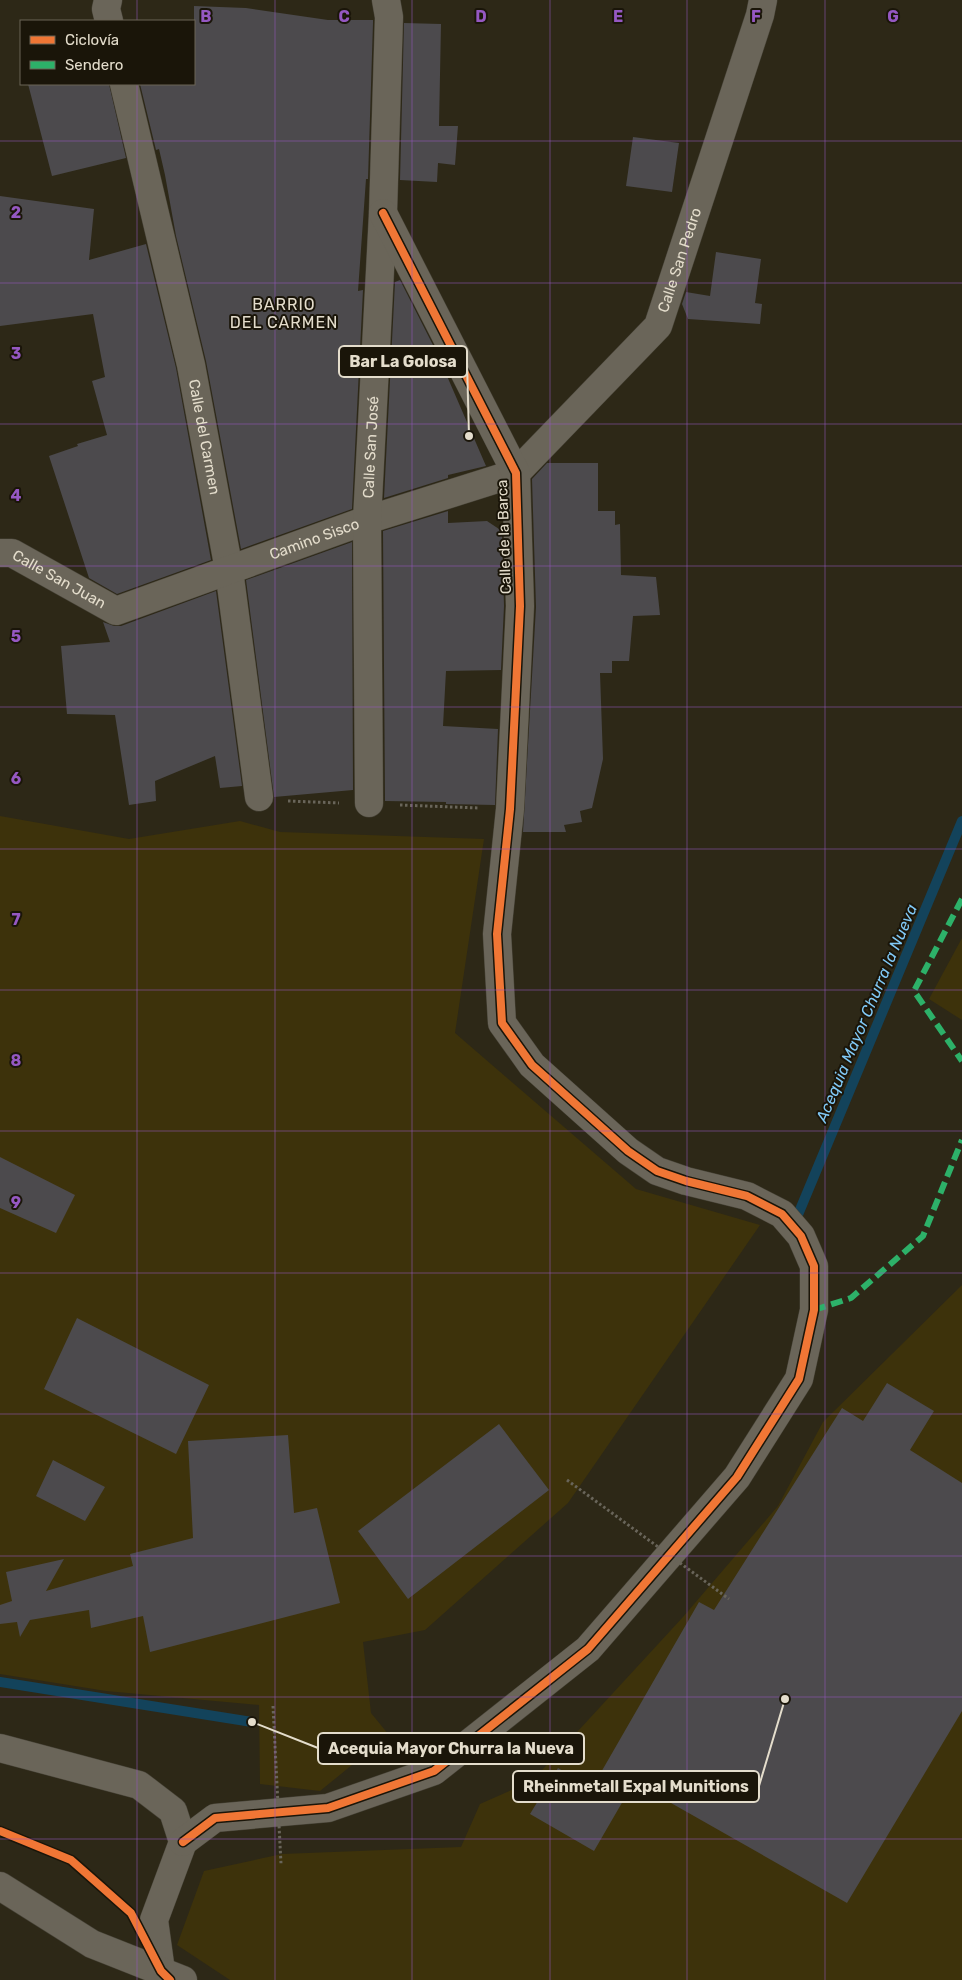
<svg xmlns="http://www.w3.org/2000/svg" width="962" height="1980" font-family="Rubik,sans-serif">
<rect width="100%" height="100%" fill="#2d2817"/>
<path fill="#3d320b" d="M 0,816 L 129,839 L 240,821 L 280,832 L 484,839 L 455,1033 L 636,1189 L 760,1225 L 568,1503 L 425,1630 L 363,1642 L 371,1713 L 389,1735 L 320,1791 L 260,1784 L 259,1705 L 106,1691 L 0,1674 Z
M 962,938 L 962,1020 L 929,999 Z
M 962,1285 L 962,1980 L 230,1980 L 177,1945 L 204,1871 L 282,1854 L 461,1847 L 480,1804 L 532,1781 L 683,1617 L 778,1506 L 823,1422 Z"/>
<g fill="none" stroke-linecap="round" stroke-linejoin="round">
<path stroke="#13435b" stroke-width="10" d="M 797,1217 L 962,821
M 0,1682 L 252,1722"/>
</g>
<path fill="#4c4a4d" d="M 194,6 L 246,8 L 328,20 L 373,20 L 373,23 L 368,179 L 366,179 L 358,291 L 363,290 L 352,509 L 241,549 L 206,361 L 176,236 L 165,175 L 159,149 L 156,150 L 140,84 L 194,84 Z
M 404,23 L 441,24 L 439,126 L 458,126 L 455,165 L 438,163 L 437,182 L 400,180 Z
M 28,84 L 109,84 L 126,158 L 52,176 Z
M 633,137 L 679,143 L 672,192 L 626,186 Z
M 0,196 L 94,209 L 89,260 L 146,244 L 176,368 L 211,560 L 117,594 L 89,578 L 49,456 L 78,446 L 77,444 L 107,435 L 92,381 L 105,377 L 93,314 L 0,326 Z
M 716,252 L 761,259 L 755,303 L 762,304 L 760,324 L 688,319 L 682,304 L 686,292 L 710,296 Z
M 400,280 L 437,353 L 486,466 L 448,475 L 448,478 L 384,498 L 395,282 Z
M 547,463 L 598,463 L 598,511 L 615,511 L 615,525 L 620,524 L 621,575 L 656,577 L 660,615 L 633,616 L 629,661 L 612,661 L 612,673 L 600,673 L 603,759 L 592,808 L 580,811 L 582,822 L 564,825 L 566,832 L 523,832 L 536,607 L 532,479 Z
M 448,511 L 448,523 L 487,521 L 502,531 L 504,606 L 501,670 L 446,671 L 443,726 L 498,729 L 495,805 L 446,804 L 446,802 L 385,801 L 383,531 Z
M 352,542 L 353,790 L 274,797 L 246,580 Z
M 216,591 L 242,786 L 220,788 L 215,756 L 155,781 L 156,801 L 129,805 L 115,715 L 67,714 L 61,646 L 110,642 L 103,622 L 114,626 L 121,626 Z
M 0,1157 L 75,1195 L 56,1233 L 0,1208 Z
M 77,1318 L 209,1385 L 176,1454 L 44,1389 Z
M 887,1383 L 934,1411 L 910,1450 L 962,1483 L 962,1711 L 847,1903 L 634,1782 L 594,1851 L 530,1814 L 558,1768 L 592,1788 L 699,1602 L 714,1610 L 842,1408 L 863,1421 Z
M 499,1424 L 549,1490 L 408,1599 L 358,1531 Z
M 288,1435 L 294,1513 L 317,1508 L 340,1603 L 150,1652 L 143,1616 L 91,1628 L 89,1610 L 30,1620 L 20,1637 L 17,1622 L 0,1624 L 0,1605 L 12,1601 L 6,1572 L 64,1559 L 46,1591 L 133,1566 L 130,1554 L 193,1538 L 188,1441 Z
M 53,1460 L 105,1487 L 85,1521 L 36,1496 Z"/>
<g fill="none" stroke-linecap="round" stroke-linejoin="round">
<g stroke="#464236" stroke-width="29">
<g id="street">
<path d="M 108,0 L 106,9 L 109,21"/>
<path id="s1" d="M 124,84 L 191,365 L 229,570 L 259,797"/>
<path id="s2" d="M 0,553 L 12,553 L 116,611 L 367,520 L 516,473 L 658,326 L 760,15 L 763,0"/>
<path id="s3" d="M 369,803 L 367,520 L 383,213 L 389,17 L 386,0"/>
<path d="M 0,1748 L 139,1785 L 173,1811 L 183,1842 L 154,1920 L 161,1971"/>
<path d="M 183,1842 L 215,1818 L 328,1808 L 434,1771 L 588,1649 L 737,1477 L 799,1379 L 814,1310 L 814,1266 L 801,1236 L 782,1214 L 747,1196 L 686,1181 L 657,1171 L 628,1151 L 532,1065 L 502,1023 L 497,934 L 510,809 L 520,606 L 516,473 L 383,213"/>
<path d="M 0,1886 L 92,1944 L 183,1980"/>
</g>
</g>
<path stroke="#69655a" stroke-width="3" stroke-dasharray="2.5 2.5" stroke-linecap="butt" d="M 288,801 L 339,803
M 400,805 L 479,808"/>
<use href="#street" stroke="#6a6559" stroke-width="28"/>
<path stroke="#69655a" stroke-width="3" stroke-dasharray="2.5 2.5" stroke-linecap="butt" d="M 567,1480 L 729,1599
M 273,1706 L 281,1864"/>
<path stroke="#2db169" stroke-width="6" stroke-dasharray="12 6" stroke-linecap="butt" d="M 962,899 L 914,991 L 962,1061
M 814,1310 L 851,1298 L 923,1236 L 962,1140"/>
<g stroke="#1a1509" stroke-width="11">
<path id="cycleway" d="M 0,1831 L 71,1860 L 96,1882 L 131,1913 L 161,1971 L 170,1980
M 183,1842 L 215,1818 L 328,1808 L 434,1771 L 588,1649 L 737,1477 L 799,1379 L 814,1310 L 814,1266 L 801,1236 L 782,1214 L 747,1196 L 686,1181 L 657,1171 L 628,1151 L 532,1065 L 502,1023 L 497,934 L 510,809 L 520,606 L 516,473 L 383,213"/>
</g>
<use href="#cycleway" stroke="#f07635" stroke-width="8"/>
</g>
<path fill="none" stroke="#9558c2" stroke-width="1" stroke-opacity="0.55" d="M 137,0 L 137,21M 275,0 L 275,1980M 412,0 L 412,1980M 550,0 L 550,1980M 687,0 L 687,1980M 825,0 L 825,1980M 137,84 L 137,1980M 0,141 L 962,141M 0,283 L 962,283M 0,424 L 962,424M 0,566 L 962,566M 0,707 L 962,707M 0,849 L 962,849M 0,990 L 962,990M 0,1131 L 962,1131M 0,1273 L 962,1273M 0,1414 L 962,1414M 0,1556 L 962,1556M 0,1697 L 962,1697M 0,1839 L 962,1839"/>
<g text-anchor="middle" stroke-width="4" stroke-linejoin="round" paint-order="stroke">
<g font-size="15" fill="#e4ddcc" stroke="#1a1509">
<text dy="5" stroke="none"><textPath href="#s2" startOffset="828">Calle San Pedro</textPath></text>
<text dy="5" stroke="none"><textPath href="#s1" startOffset="362">Calle del Carmen</textPath></text>
<text dy="5" stroke="none"><textPath href="#s3" startOffset="356">Calle San José</textPath></text>
<text transform="translate(504 537) rotate(-92)" y="5">Calle de la Barca</text>
<text dy="5" stroke="none"><textPath href="#s2" startOffset="342">Camino Sisco</textPath></text>
<text dy="5" stroke="none"><textPath href="#s2" startOffset="66">Calle San Juan</textPath></text>
</g>
<g font-size="16" letter-spacing="1" fill="#e4ddcc" stroke="#1a1509">
<text x="284" y="310">BARRIO<tspan x="284" dy="18">DEL CARMEN</tspan></text>
</g>
<g font-size="16" font-style="italic" fill="#81c9f6" stroke="#1a1509">
<text transform="translate(866 1013) rotate(-67)" y="6">Acequia Mayor Churra la Nueva</text>
</g>
</g>
<g font-size="16" text-anchor="middle" font-weight="bold" fill="#9558c2" stroke="#1a1509" stroke-width="4" stroke-linejoin="round" paint-order="stroke">
<text x="206" y="22">B</text>
<text x="344" y="22">C</text>
<text x="481" y="22">D</text>
<text x="618" y="22">E</text>
<text x="756" y="22">F</text>
<text x="893" y="22">G</text>
<text x="16" y="218">2</text>
<text x="16" y="359">3</text>
<text x="16" y="501">4</text>
<text x="16" y="642">5</text>
<text x="16" y="784">6</text>
<text x="16" y="925">7</text>
<text x="16" y="1066">8</text>
<text x="16" y="1208">9</text>
</g>
<path fill="none" stroke="#e4ddcc" stroke-width="2" d="M469 436L467 362M252 1722L318 1748M785 1699L759 1786"/>
<g fill="#e4ddcc" stroke="#1a1509" stroke-width="2">
<circle cx="469" cy="436" r="5"/>
<circle cx="252" cy="1722" r="5"/>
<circle cx="785" cy="1699" r="5"/>
</g>
<g fill="#1a1509" stroke="#e4ddcc" stroke-width="2">
<rect x="339" y="346" width="128" height="31" rx="5"/>
<rect x="318" y="1733" width="266" height="31" rx="5"/>
<rect x="513" y="1771" width="246" height="31" rx="5"/>
</g>
<g font-size="16" text-anchor="middle" font-weight="bold" fill="#e4ddcc">
<text x="403" y="367">Bar La Golosa</text>
<text x="451" y="1754">Acequia Mayor Churra la Nueva</text>
<text x="636" y="1792">Rheinmetall Expal Munitions</text>
</g>
<rect x="20" y="20" width="175" height="65" fill="#1a1509" stroke="#6b6557"/>
<rect x="30" y="36" width="25" height="8" fill="#f07635" stroke="#6b6557"/>
<text x="65" y="45" font-size="15" fill="#e4ddcc">Ciclovía</text>
<rect x="30" y="61" width="25" height="8" fill="#2db169" stroke="#6b6557"/>
<text x="65" y="70" font-size="15" fill="#e4ddcc">Sendero</text>
</svg>
